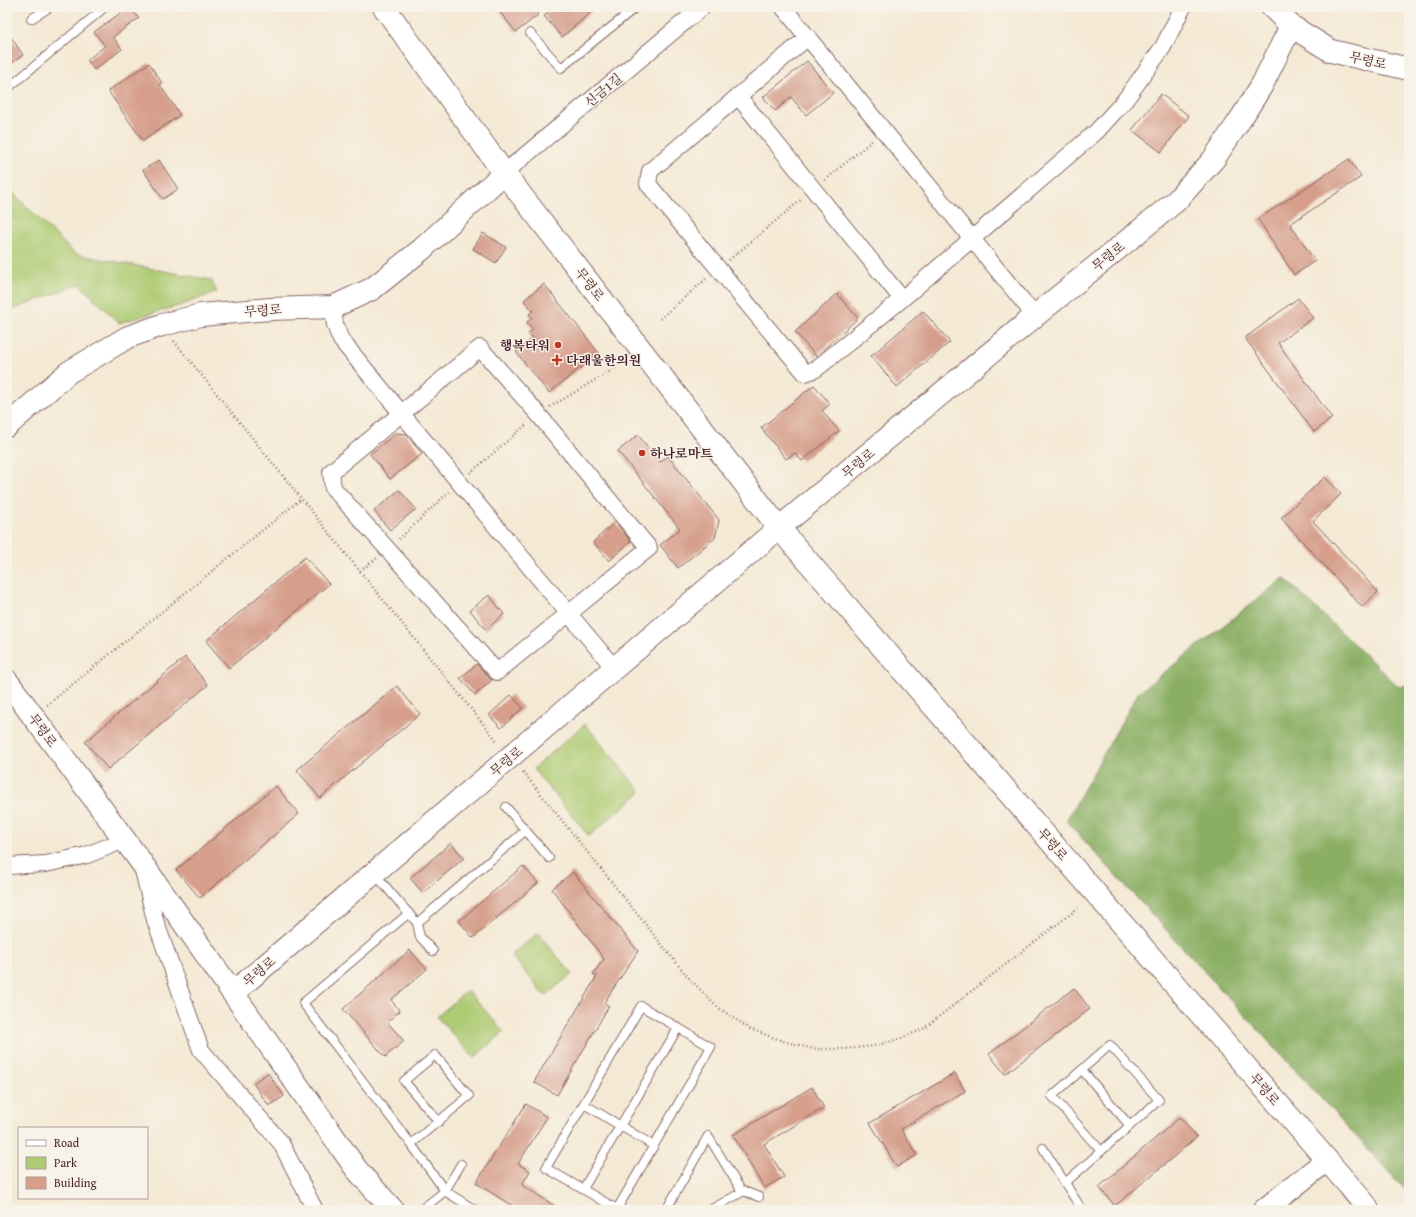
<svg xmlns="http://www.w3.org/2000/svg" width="1416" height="1217" font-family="'Gentium Book Plus','Noto Serif KR',serif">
<rect width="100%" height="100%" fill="#f7f3e8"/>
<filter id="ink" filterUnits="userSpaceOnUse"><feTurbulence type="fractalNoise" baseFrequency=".025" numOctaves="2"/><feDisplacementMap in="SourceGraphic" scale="8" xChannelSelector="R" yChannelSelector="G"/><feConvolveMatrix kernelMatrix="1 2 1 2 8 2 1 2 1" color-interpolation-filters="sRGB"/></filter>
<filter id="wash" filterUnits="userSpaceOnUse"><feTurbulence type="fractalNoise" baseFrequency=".012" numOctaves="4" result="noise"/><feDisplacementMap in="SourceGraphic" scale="16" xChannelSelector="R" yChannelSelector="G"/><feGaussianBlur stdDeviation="0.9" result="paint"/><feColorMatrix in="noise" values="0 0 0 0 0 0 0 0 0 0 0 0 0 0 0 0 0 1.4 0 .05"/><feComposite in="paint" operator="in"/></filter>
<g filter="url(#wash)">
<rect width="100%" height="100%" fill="#f4e9d4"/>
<path fill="#adcb72" stroke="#7c754e" d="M 7,187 L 75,254 L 211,280 L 217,292 L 182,305 L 119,323 L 79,284 L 7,312 Z
M 585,724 L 641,792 L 589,836 L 533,769 Z
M 538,933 L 572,974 L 545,996 L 511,955 Z
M 467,990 L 504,1032 L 474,1058 L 437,1017 Z"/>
<path fill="#8aaf64" stroke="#6a6748" d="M 1284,578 L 1399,687 L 1409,684 L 1409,1194 L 1066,821 L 1138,693 Z"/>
<g id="blocks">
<path fill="#d69e8b" d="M 129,7 L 139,18 L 113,37 L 122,49 L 94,70 L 87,60 L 105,46 L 94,32 Z
M 496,7 L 531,7 L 538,15 L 516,32 Z
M 554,7 L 597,7 L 562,37 L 544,16 Z
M 7,31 L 23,55 L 7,66 Z
M 807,61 L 833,93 L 806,115 L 791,97 L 775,111 L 763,97 Z
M 149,63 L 162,83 L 160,85 L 180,115 L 143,141 L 108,91 Z
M 1161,94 L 1189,116 L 1161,152 L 1132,130 Z
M 1349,159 L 1361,177 L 1290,224 L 1315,261 L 1294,275 L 1258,219 Z
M 159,160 L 178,189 L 163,199 L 143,170 Z
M 483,233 L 506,247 L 496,263 L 473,249 Z
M 544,284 L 599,353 L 549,393 L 516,352 L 533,338 L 528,333 L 533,330 L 527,322 L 532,318 L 529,314 L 533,311 L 524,300 Z
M 837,294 L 858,318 L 816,356 L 795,332 Z
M 1298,298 L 1313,318 L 1278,343 L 1332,418 L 1314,432 L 1245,338 Z
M 923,311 L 950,342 L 897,387 L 871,356 Z
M 814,385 L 830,404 L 822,411 L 839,431 L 802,461 L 795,453 L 786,459 L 761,428 Z
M 396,433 L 406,434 L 422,454 L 390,479 L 370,454 Z
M 638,435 L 660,462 L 668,456 L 719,520 L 715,538 L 678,568 L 660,545 L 680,529 L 618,451 Z
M 1325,477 L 1341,494 L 1313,521 L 1378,592 L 1362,607 L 1281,518 Z
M 399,490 L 416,509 L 390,530 L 374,511 Z
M 615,522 L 631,541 L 609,561 L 593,542 Z
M 305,557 L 329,584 L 229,668 L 206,641 Z
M 489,595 L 504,614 L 486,630 L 470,610 Z
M 185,657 L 208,685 L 108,769 L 85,742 Z
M 477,664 L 492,680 L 475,695 L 460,678 Z
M 397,686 L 420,714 L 320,798 L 297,770 Z
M 511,695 L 523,708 L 501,728 L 489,715 Z
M 276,786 L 299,814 L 200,898 L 176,870 Z
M 451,843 L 464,858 L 423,893 L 410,878 Z
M 523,866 L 538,883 L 473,938 L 459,921 Z
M 573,872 L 638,951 L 604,1003 L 609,1006 L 557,1095 L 534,1082 L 597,976 L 593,974 L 604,959 L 552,889 Z
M 410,950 L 427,969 L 391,1000 L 400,1011 L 387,1022 L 404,1041 L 385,1057 L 343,1009 Z
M 1074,988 L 1090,1009 L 1005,1074 L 989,1054 Z
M 268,1073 L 284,1096 L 269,1106 L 253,1083 Z
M 955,1073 L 965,1091 L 901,1129 L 917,1155 L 897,1167 L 870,1123 Z
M 812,1087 L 824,1108 L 764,1144 L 784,1177 L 764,1188 L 733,1135 Z
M 526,1104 L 547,1117 L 518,1164 L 530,1171 L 522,1185 L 561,1210 L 519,1210 L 476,1183 Z
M 1180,1117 L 1197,1137 L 1115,1206 L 1099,1187 Z"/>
</g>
</g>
<g filter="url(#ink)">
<use href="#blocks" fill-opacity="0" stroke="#866666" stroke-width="1"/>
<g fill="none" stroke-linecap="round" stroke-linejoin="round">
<g stroke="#866666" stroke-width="10">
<path id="lane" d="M 31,19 L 50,7
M 530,33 L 561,68 L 636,7
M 7,89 L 105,7
M 506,807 L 549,858
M 374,873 L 417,923 L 420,937 L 433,951
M 409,913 L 303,1003 L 411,1144 L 445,1191 L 475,1210
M 417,923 L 526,830
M 1082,1070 L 1130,1126
M 584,1104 L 654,1146
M 411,1144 L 469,1096 L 435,1055 L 404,1081 L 439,1122
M 1043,1148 L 1082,1210
M 1065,1183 L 1159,1100 L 1110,1045 L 1052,1096 L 1101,1151
M 583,1189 L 678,1028
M 421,1210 L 445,1191 L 461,1164
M 617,1210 L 617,1209 L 711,1047 L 641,1006 L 546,1168 L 617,1209
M 666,1210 L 708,1136 L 741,1190 L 759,1197
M 710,1210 L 744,1191"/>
</g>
<g stroke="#866666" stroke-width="18">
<path id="street" d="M 783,7 L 1035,316
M 808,37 L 650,171 L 648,184 L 805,373 L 816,369 L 902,299 L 1097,131 L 1125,100 L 1163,47 L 1183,7
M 738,96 L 902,299
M 504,173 L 702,7
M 333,307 L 335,325 L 341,340 L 402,414 L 615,669
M 480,348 L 538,414 L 649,548 L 497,672 L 333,488 L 331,472 Z
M 7,866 L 46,864 L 87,855 L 124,840
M 143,870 L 155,920 L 201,1050 L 281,1143 L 315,1210"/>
</g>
<g stroke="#866666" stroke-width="24">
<path id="secondary" d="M 384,7 L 504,173 L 779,528 L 1365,1204 L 1368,1210
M 1272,7 L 1291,26 L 1331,51 L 1409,69
M 7,426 L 69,372 L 128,337 L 162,325 L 201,315 L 270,309 L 333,307 L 372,289 L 421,250 L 504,173
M 7,681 L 141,862 L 357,1170 L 393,1210
M 233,993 L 779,528 L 1035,316 L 1176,201 L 1213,160 L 1240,120 L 1262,85 L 1291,26
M 1264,1210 L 1327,1160"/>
</g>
<path stroke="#866666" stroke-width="2.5" stroke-dasharray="1 3" stroke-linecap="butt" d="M 825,180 L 873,140
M 729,260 L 802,199
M 660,319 L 707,278
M 174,341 L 497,741
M 550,407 L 617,367
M 470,473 L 527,424
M 399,539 L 449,492
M 360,571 L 377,558
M 47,705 L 301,499
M 523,772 L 687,976 L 716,1006 L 750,1029 L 783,1041 L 814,1049 L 844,1049 L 874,1046 L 899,1039 L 923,1029 L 1078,908"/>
<use href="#lane" stroke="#fff" stroke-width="8"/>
<use href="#street" stroke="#fff" stroke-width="16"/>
<use href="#secondary" stroke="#fff" stroke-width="22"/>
</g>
</g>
<g fill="#c8321e" stroke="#f7f3e8" stroke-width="1.5">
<circle cx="558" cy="345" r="4"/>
<path d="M555 354h4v4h4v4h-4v4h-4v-4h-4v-4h4z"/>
<circle cx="642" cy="453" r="4"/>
</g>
<g text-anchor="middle" stroke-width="3" stroke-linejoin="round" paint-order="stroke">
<g font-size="13" fill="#4a1f2b" stroke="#f7f3e8">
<text transform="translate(1368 60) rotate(13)" y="5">무령로</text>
<text transform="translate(603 90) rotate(-40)" y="5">신금1길</text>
<text transform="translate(1108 256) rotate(-39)" y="5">무령로</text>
<text transform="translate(590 284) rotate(52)" y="5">무령로</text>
<text transform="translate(263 310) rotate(-4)" y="5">무령로</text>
<text transform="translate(858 463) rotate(-40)" y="5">무령로</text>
<text transform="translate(43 730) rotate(54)" y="5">무령로</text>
<text transform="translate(506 761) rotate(-40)" y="5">무령로</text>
<text transform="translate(1053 844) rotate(49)" y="5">무령로</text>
<text transform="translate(259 971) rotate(-41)" y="5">무령로</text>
<text transform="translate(1265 1089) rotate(49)" y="5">무령로</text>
</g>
<g font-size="13" font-weight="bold" fill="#4a1f2b" stroke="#f7f3e8" text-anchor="start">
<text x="550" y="350" text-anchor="end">행복타워</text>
<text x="566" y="365">다래울한의원</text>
<text x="650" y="458">하나로마트</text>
</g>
</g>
<rect width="1416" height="1217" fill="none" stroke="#f7f3e8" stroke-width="24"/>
<rect x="18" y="1127" width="130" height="72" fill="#f7f3e8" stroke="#b29e9c"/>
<rect x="26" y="1140" width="20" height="6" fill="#ffffff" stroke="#b29e9c"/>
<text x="54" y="1147" font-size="12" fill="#4a1f2b">Road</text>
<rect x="26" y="1157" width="20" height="12" fill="#adcb72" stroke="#b29e9c"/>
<text x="54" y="1167" font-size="12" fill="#4a1f2b">Park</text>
<rect x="26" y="1177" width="20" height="12" fill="#d69e8b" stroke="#b29e9c"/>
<text x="54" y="1187" font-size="12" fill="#4a1f2b">Building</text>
</svg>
